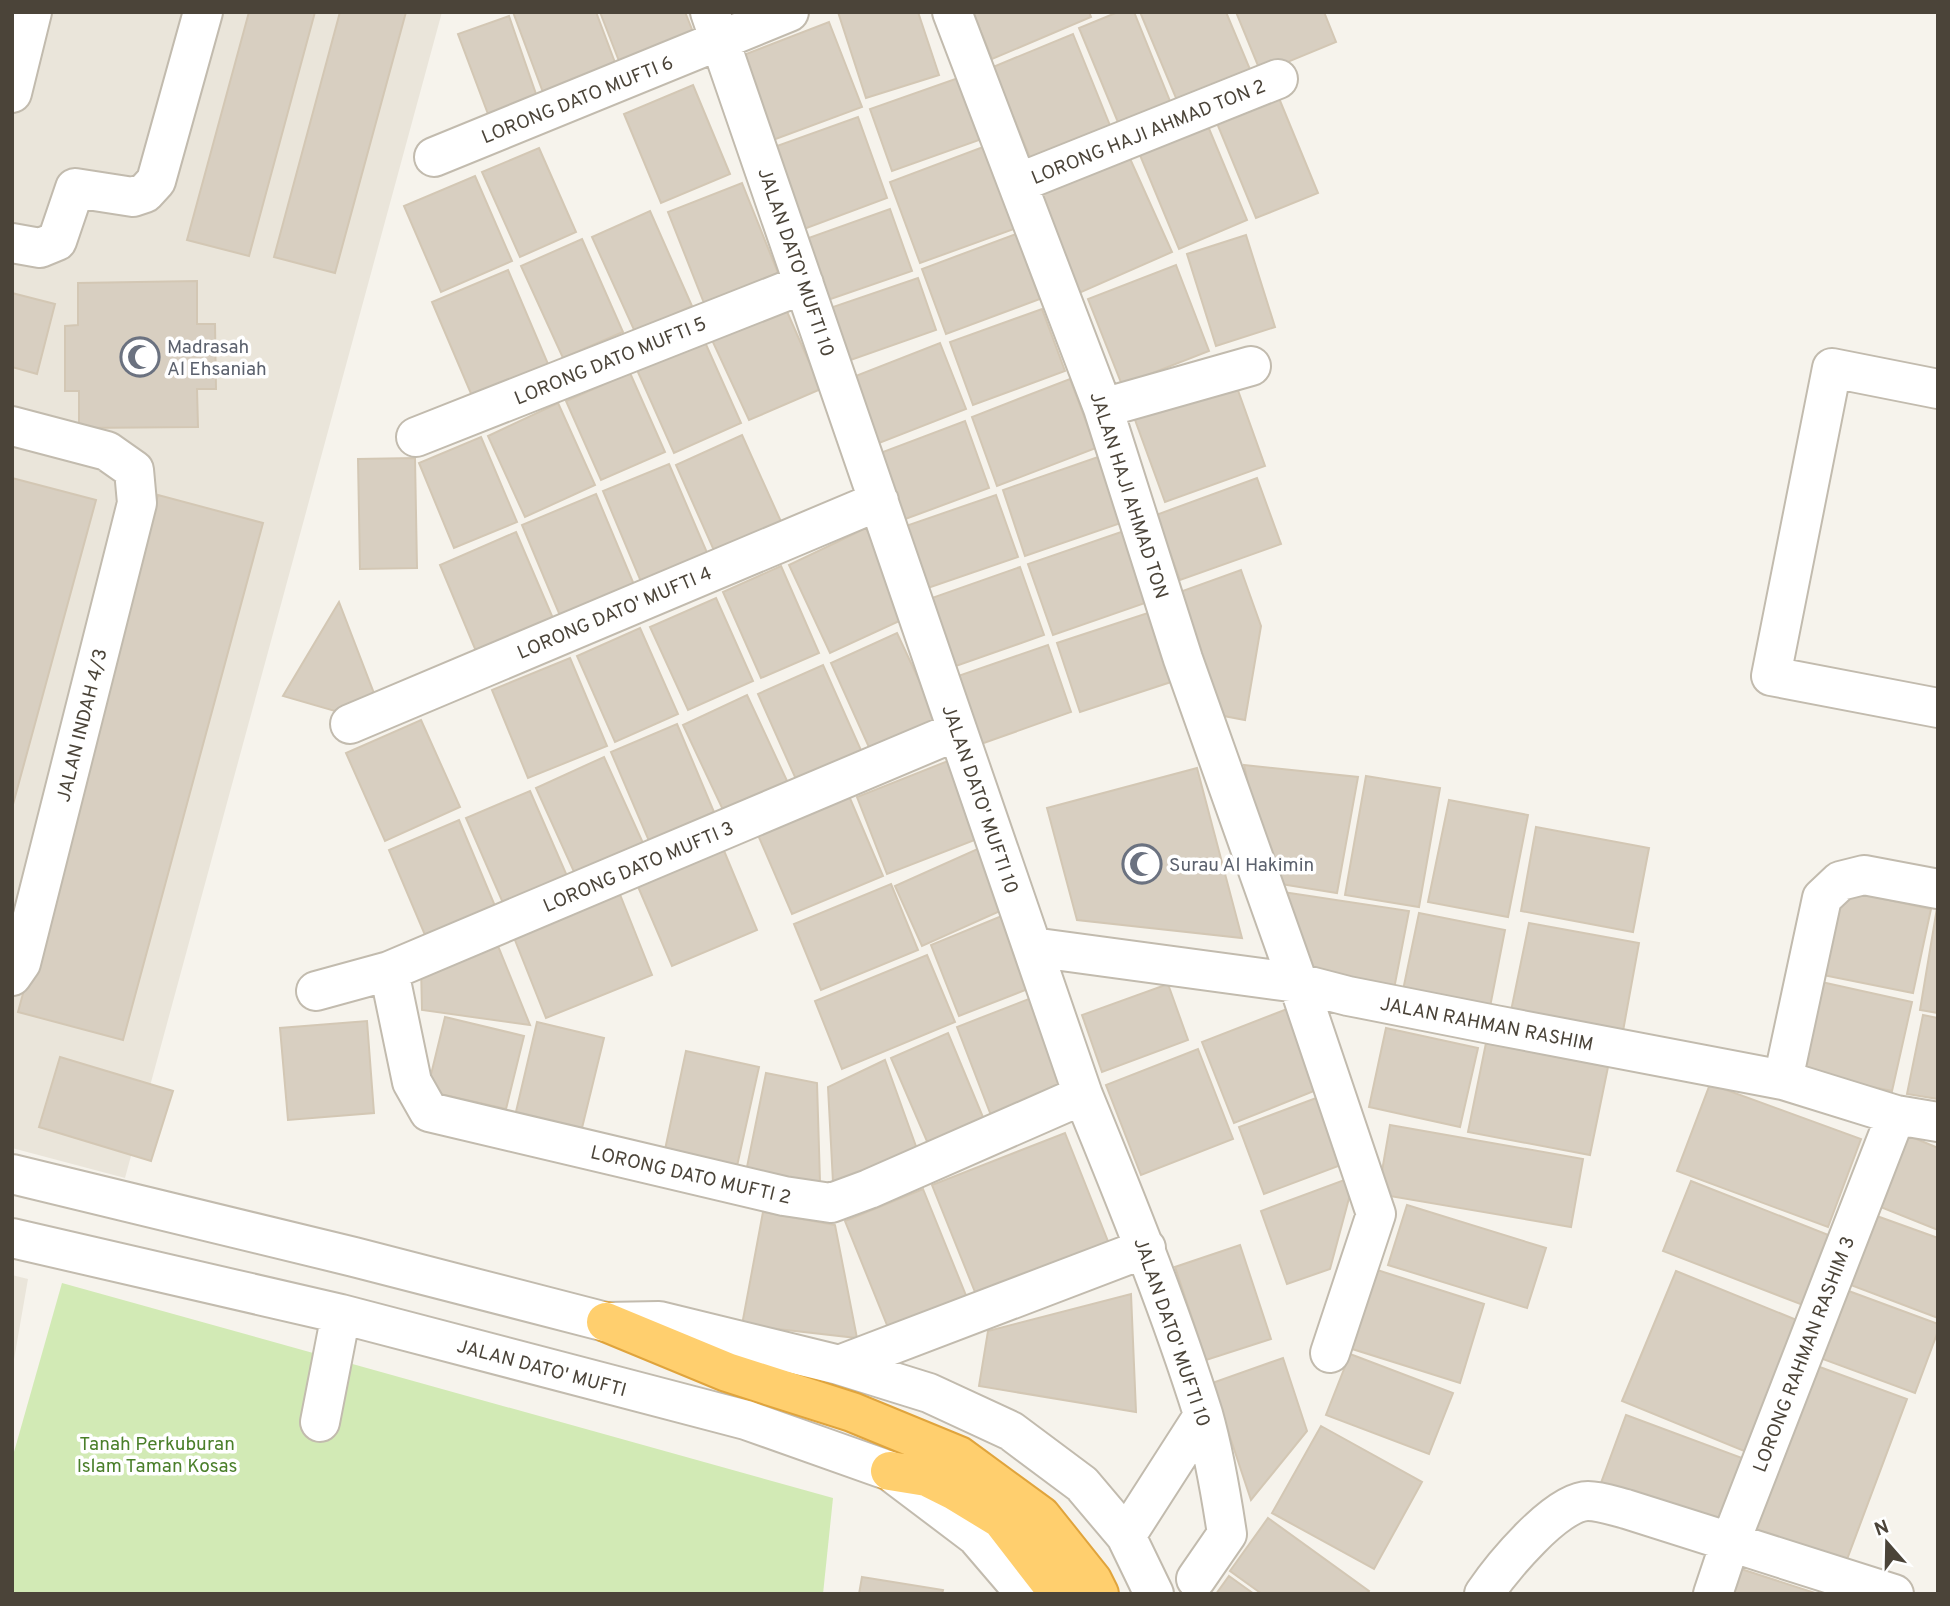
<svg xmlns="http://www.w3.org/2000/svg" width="1950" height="1606" font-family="Overpass,sans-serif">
<rect width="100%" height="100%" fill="#f6f3ec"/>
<path fill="#eae5da" d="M 12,12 L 442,12 L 125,1178 L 12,1148 Z
M 12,1275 L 28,1279 L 12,1371 Z"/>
<path fill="#d2eab5" d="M 62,1283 L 833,1498 L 823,1594 L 12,1594 L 12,1459 Z"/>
<path fill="#d8cfc1" stroke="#d3c7b4" stroke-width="2" d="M 249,12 L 315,12 L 249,256 L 187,240 Z
M 340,12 L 406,12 L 335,273 L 274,257 Z
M 513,12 L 596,12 L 620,76 L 547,103 Z
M 600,12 L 685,12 L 693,32 L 619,61 Z
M 838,12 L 918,12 L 939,75 L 866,98 Z
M 973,12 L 1089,12 L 1091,17 L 992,59 Z
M 1118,12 L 1134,12 L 1174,111 L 1122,132 L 1079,28 Z
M 1140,12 L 1226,12 L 1254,79 L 1181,110 Z
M 1236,12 L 1324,12 L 1336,42 L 1261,73 Z
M 509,16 L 537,97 L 488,114 L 458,34 Z
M 829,22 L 862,107 L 773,140 L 741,56 Z
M 1073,34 L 1113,133 L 1033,165 L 993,67 Z
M 961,77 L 982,139 L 892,171 L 870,109 Z
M 693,85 L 730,174 L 661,203 L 624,114 Z
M 1276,91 L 1318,193 L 1256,218 L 1214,116 Z
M 858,117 L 887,198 L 804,229 L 774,147 Z
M 1205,119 L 1247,220 L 1179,249 L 1137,148 Z
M 983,147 L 1014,229 L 920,263 L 890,182 Z
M 539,148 L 576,232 L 520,257 L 482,172 Z
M 1127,152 L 1172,252 L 1079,293 L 1034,193 Z
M 475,176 L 512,261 L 441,292 L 404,206 Z
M 742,183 L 778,273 L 704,303 L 668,212 Z
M 890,209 L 912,271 L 822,302 L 800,241 Z
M 650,211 L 692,306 L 635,332 L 592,237 Z
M 1016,234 L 1040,299 L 946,334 L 922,269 Z
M 1246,235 L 1275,327 L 1216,346 L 1187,254 Z
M 582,239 L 623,332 L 563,358 L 521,266 Z
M 1176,265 L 1209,351 L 1122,385 L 1088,299 Z
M 508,270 L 548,364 L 472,396 L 432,302 Z
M 918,278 L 936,330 L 845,362 L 827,309 Z
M 197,281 L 197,324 L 215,324 L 216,389 L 197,389 L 198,427 L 79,428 L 79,391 L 65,391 L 65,326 L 78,325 L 78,283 Z
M 12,293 L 55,304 L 37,374 L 12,367 Z
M 785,307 L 821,389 L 749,420 L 712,340 Z
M 1042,309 L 1065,371 L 973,405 L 950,342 Z
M 704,340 L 741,423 L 674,453 L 637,370 Z
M 940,343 L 966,409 L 874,445 L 848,379 Z
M 630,373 L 665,452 L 601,480 L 566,401 Z
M 1070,379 L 1096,448 L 997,486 L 972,417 Z
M 1235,382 L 1265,466 L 1165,502 L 1134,417 Z
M 558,403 L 595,485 L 525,517 L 488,436 Z
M 965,421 L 989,488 L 900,521 L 875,455 Z
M 742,435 L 783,526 L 716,555 L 676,465 Z
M 481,437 L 517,522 L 454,548 L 419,463 Z
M 1098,457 L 1121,523 L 1025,556 L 1003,490 Z
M 415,458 L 417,568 L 360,569 L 358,459 Z
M 669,464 L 708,555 L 642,584 L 603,491 Z
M 12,478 L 96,500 L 12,808 Z
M 1257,478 L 1281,544 L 1180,580 L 1156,515 Z
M 596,494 L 635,587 L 561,618 L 522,525 Z
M 158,495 L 263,523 L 123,1040 L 18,1012 Z
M 996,495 L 1018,557 L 922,590 L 900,528 Z
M 866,528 L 908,617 L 830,653 L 789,565 Z
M 1124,531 L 1148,602 L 1053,635 L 1028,564 Z
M 516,532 L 555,623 L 478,656 L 440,565 Z
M 781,566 L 819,653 L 761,678 L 723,592 Z
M 1020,567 L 1044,635 L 953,667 L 929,599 Z
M 1241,570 L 1261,626 L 1245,720 L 1224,716 L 1177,593 Z
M 716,598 L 753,681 L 688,710 L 650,627 Z
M 339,602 L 375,696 L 335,711 L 283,696 Z
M 1154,611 L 1177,680 L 1080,712 L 1057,643 Z
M 640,628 L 678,714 L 615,742 L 577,656 Z
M 897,633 L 939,723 L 872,754 L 831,663 Z
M 1048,645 L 1071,712 L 981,744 L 958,676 Z
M 570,658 L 607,746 L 528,778 L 492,690 Z
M 823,665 L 864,757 L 799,786 L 758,694 Z
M 747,695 L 788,783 L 724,812 L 683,725 Z
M 421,720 L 460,807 L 385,841 L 346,753 Z
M 677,724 L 714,812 L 649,841 L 611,752 Z
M 604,757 L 643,843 L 575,874 L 536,788 Z
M 953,759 L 985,836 L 887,874 L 857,797 Z
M 1244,765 L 1358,777 L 1337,893 L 1269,882 Z
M 1197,768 L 1242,938 L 1077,920 L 1047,808 Z
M 1366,776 L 1440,788 L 1419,907 L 1345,895 Z
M 530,791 L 567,876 L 503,903 L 466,818 Z
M 849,796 L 883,876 L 792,914 L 758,835 Z
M 1449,800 L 1528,815 L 1508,917 L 1428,902 Z
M 459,820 L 495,906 L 425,935 L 389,850 Z
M 1536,827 L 1649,848 L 1633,932 L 1521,911 Z
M 722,846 L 757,930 L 672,966 L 636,882 Z
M 982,847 L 1009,907 L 922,946 L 895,886 Z
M 891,884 L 918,950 L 821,990 L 794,924 Z
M 617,887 L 652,975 L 546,1018 L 511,930 Z
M 1836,889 L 1931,909 L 1913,993 L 1818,974 Z
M 1283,892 L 1409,911 L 1393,994 L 1313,976 Z
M 1937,908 L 1938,908 L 1938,1013 L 1920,1010 Z
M 1419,913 L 1505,930 L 1489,1012 L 1402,995 Z
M 1004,915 L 1033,987 L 959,1016 L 931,945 Z
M 1529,923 L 1639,943 L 1623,1031 L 1511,1011 Z
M 494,936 L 530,1025 L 422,1010 L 421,967 Z
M 927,955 L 955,1022 L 842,1069 L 815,1001 Z
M 1817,981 L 1912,1002 L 1892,1091 L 1797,1071 Z
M 1168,984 L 1188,1040 L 1102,1072 L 1082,1015 Z
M 1034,997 L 1069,1088 L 992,1118 L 957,1027 Z
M 1287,1009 L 1319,1089 L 1234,1123 L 1202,1042 Z
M 1923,1015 L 1938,1018 L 1938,1099 L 1907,1094 Z
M 445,1017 L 524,1036 L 506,1109 L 427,1091 Z
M 367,1021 L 374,1113 L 288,1120 L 280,1028 Z
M 537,1022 L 604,1038 L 581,1132 L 515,1116 Z
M 1386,1028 L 1478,1048 L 1460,1127 L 1369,1107 Z
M 948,1033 L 985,1122 L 929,1146 L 891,1058 Z
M 1486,1043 L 1608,1067 L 1590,1155 L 1468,1132 Z
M 1198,1049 L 1233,1139 L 1141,1175 L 1106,1085 Z
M 686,1051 L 759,1067 L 735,1175 L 663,1159 Z
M 60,1057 L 173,1091 L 151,1161 L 39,1127 Z
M 885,1060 L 918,1152 L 833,1182 L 828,1087 Z
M 766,1073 L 817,1083 L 820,1182 L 745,1177 Z
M 1710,1084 L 1861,1139 L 1828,1227 L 1677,1171 Z
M 1324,1095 L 1349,1162 L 1264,1194 L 1239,1127 Z
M 1390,1125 L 1583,1159 L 1571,1227 L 1378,1194 Z
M 1065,1133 L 1109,1244 L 977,1297 L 932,1185 Z
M 1907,1135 L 1938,1148 L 1938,1230 L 1878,1206 Z
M 1355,1176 L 1330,1269 L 1287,1284 L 1261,1211 Z
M 1691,1181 L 1831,1236 L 1803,1305 L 1663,1251 Z
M 923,1189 L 967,1298 L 889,1330 L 845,1221 Z
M 1407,1205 L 1546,1248 L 1527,1308 L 1388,1265 Z
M 763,1212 L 835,1225 L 857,1338 L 742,1325 Z
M 1874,1215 L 1938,1238 L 1938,1318 L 1848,1284 Z
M 1240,1245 L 1271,1339 L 1206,1360 L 1175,1267 Z
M 1374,1269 L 1484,1304 L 1460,1383 L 1349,1348 Z
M 1676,1271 L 1804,1323 L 1749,1453 L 1622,1401 Z
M 1846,1290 L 1938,1324 L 1938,1331 L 1915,1393 L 1820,1358 Z
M 1131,1294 L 1136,1412 L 979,1386 L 988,1331 Z
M 1350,1354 L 1453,1393 L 1429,1454 L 1326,1415 Z
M 1283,1358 L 1307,1431 L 1251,1500 L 1212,1383 Z
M 1817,1366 L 1907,1399 L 1843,1570 L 1753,1537 Z
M 1626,1415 L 1742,1458 L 1717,1525 L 1601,1483 Z
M 1321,1426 L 1422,1482 L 1374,1569 L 1272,1513 Z
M 1268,1518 L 1369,1591 L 1367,1594 L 1262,1594 L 1230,1571 Z
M 1738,1568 L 1818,1594 L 1729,1594 Z
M 1229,1576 L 1254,1594 L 1216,1594 Z
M 862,1577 L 943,1590 L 942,1594 L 859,1594 Z"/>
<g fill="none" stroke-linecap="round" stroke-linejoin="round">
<g stroke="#c2bbae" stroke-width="42">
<path id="minor" d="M 710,12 L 1083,1095 C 1126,1200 1169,1306 1203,1414 C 1214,1453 1221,1494 1227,1534 L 1196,1579
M 952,12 L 1103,408 L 1183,659 L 1298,983 L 1376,1214 L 1330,1353
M 12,93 L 32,12
M 434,157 L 789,12
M 1018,183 L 1278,79
M 12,243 L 40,248 L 57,241 L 75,188 L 133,197 L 145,193 L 156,181 L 203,12
M 1938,389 L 1832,368 L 1771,676 L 1938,708
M 1103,408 L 1251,366
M 12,426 L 107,451 L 134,470 L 137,503 L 21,963 L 12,976
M 416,437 L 804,284
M 350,724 L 879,501
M 1032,947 L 1298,983 L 1348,996 L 1495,1025 L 1783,1080 L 1896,1115 L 1938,1122
M 389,971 L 412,1082 L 429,1112 L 784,1196 L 831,1203 L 869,1189 L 1083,1095
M 316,991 L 389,971 L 957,731
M 1783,1080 L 1822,898 L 1840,881 L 1864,875 L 1938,889
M 12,1174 L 354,1257 L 606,1322 L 659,1321 L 839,1365 L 929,1393 L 1011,1431 L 1082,1484 L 1126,1536 L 1154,1594
M 12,1238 L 341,1314 L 746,1420 L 890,1471 L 976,1536 L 1018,1585 L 1021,1594
M 839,1365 L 1146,1248
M 320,1422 L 341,1314
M 1126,1536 L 1203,1416
M 1484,1594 C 1501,1569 1556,1501 1588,1501 C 1600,1501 1614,1506 1626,1509 L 1894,1594
M 1713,1594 L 1730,1543 L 1896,1115"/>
</g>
<g stroke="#e0a43c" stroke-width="42">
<path id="highway" d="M 606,1322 L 727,1372 L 852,1412 L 959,1456 L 1041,1516 L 1092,1580 L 1099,1594
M 890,1471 L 927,1477 L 955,1491 L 1001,1519 L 1059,1594"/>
</g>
<use href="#minor" stroke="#fff" stroke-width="38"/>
<use href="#highway" stroke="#ffcf6e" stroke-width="38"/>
</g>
<defs>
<g id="mosque-ring" transform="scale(2.0125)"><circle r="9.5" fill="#fff" stroke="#6b7280" stroke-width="1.5"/><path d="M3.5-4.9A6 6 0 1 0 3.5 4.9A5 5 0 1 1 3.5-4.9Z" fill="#6b7280"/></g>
</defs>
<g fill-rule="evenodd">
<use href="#mosque-ring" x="140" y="357"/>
<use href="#mosque-ring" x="1142" y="864"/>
</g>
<g text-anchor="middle" stroke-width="7" stroke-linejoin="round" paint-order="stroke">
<g font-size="19" fill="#4b4439" stroke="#fff">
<text transform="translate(577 99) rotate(-22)" y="7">LORONG DATO MUFTI 6</text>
<text transform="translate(1148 131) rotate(-22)" y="7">LORONG HAJI AHMAD TON 2</text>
<text transform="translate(797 262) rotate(71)" y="7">JALAN DATO' MUFTI 10</text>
<text transform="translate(610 360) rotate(-22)" y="7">LORONG DATO MUFTI 5</text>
<text transform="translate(1130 495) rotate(72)" y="7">JALAN HAJI AHMAD TON</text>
<text transform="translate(614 612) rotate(-23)" y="7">LORONG DATO' MUFTI 4</text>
<text transform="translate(81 725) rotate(-76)" y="7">JALAN INDAH 4/3</text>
<text transform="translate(981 799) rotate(71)" y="7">JALAN DATO' MUFTI 10</text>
<text transform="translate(638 866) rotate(-23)" y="7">LORONG DATO MUFTI 3</text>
<text transform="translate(1487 1023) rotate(11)" y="7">JALAN RAHMAN RASHIM</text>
<text transform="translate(691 1174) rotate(13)" y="7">LORONG DATO MUFTI 2</text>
<text transform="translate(1173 1332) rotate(71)" y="7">JALAN DATO' MUFTI 10</text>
<text transform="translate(1803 1354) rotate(-69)" y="7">LORONG RAHMAN RASHIM 3</text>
<text transform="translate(542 1367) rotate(15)" y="7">JALAN DATO' MUFTI</text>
</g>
<g font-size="19" fill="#5b616d" stroke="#fff" text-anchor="start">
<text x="167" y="353">Madrasah<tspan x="167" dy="22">Al Ehsaniah</tspan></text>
<text x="1169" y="871">Surau Al Hakimin</text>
</g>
<g font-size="19" fill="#4a7f2a" stroke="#fff">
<text x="157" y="1450">Tanah Perkuburan<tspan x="157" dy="22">Islam Taman Kosas</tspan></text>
</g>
</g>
<rect width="1950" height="1606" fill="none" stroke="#4b4439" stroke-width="28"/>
<g transform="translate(1887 1543) rotate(340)" stroke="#ffffff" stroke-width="5" paint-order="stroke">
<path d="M0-5L12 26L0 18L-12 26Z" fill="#4b4439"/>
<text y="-10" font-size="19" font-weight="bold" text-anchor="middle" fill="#4b4439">N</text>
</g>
</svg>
